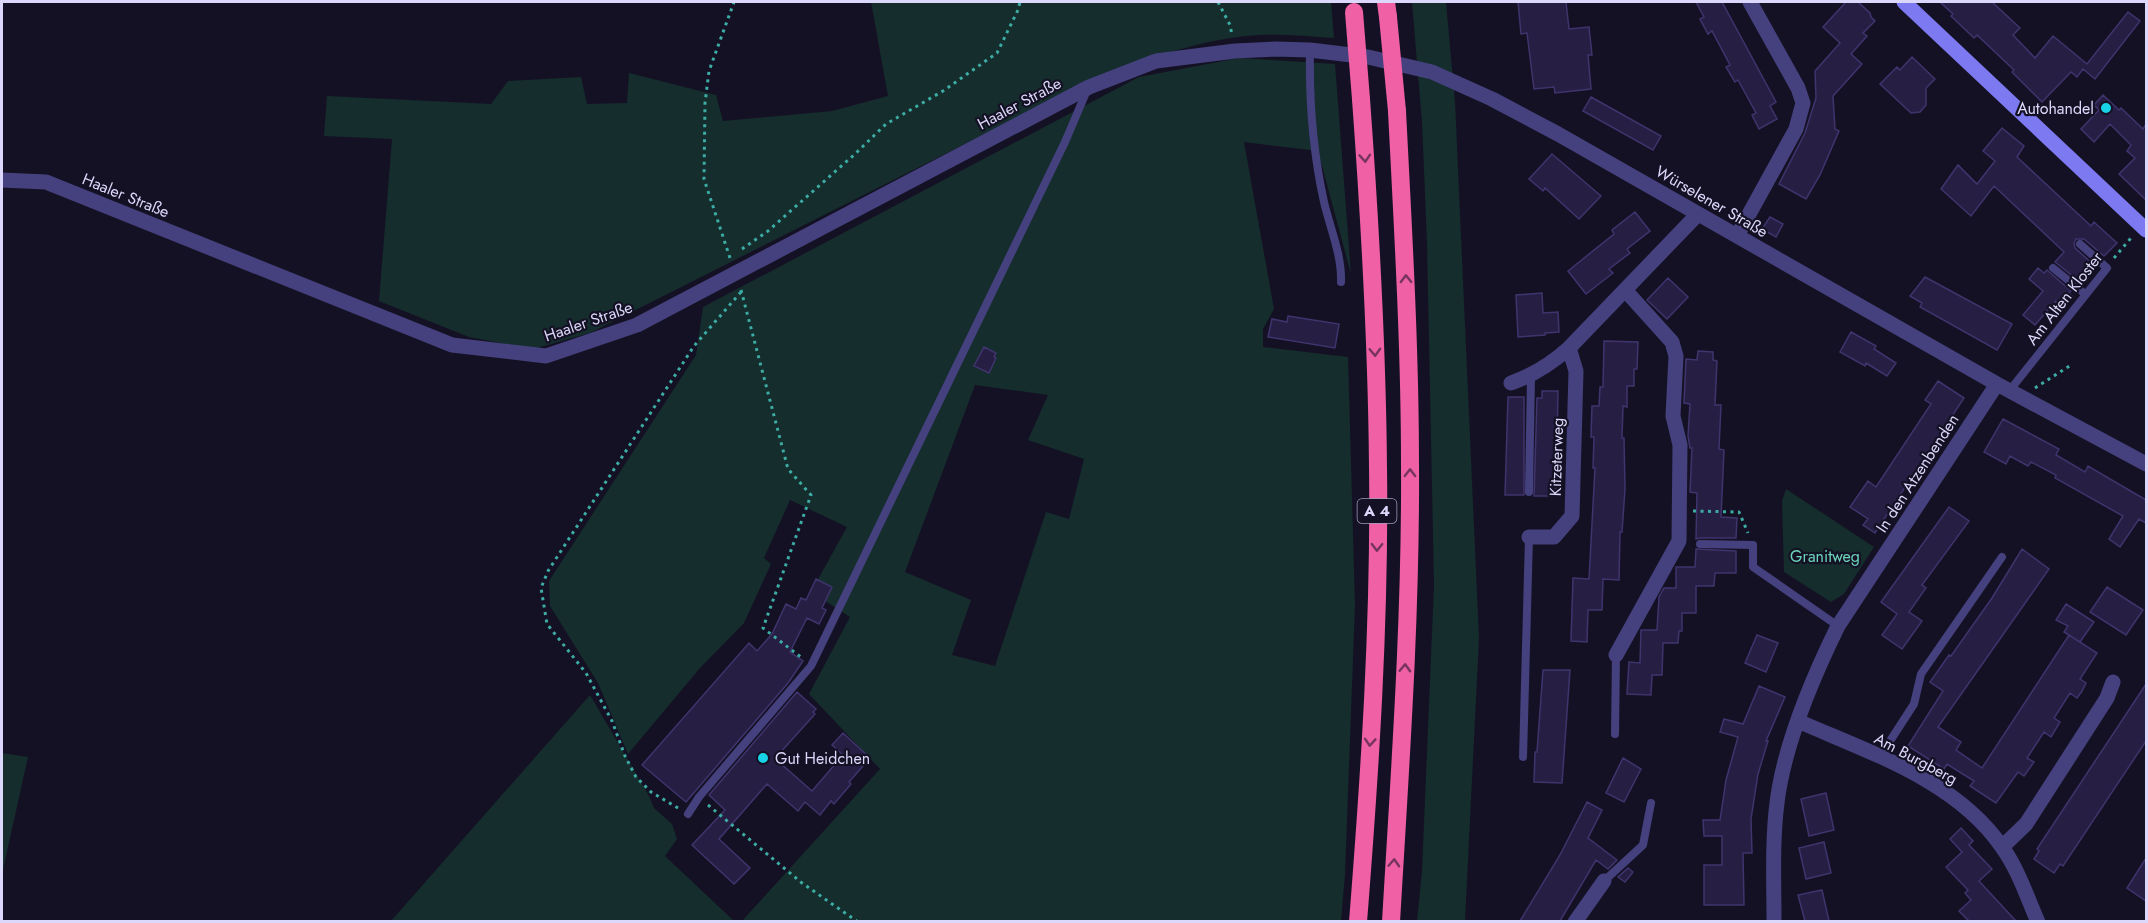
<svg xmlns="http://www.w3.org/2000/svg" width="2148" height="923" font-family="Jost,sans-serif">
<rect width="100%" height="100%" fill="#151124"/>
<path fill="#152d2d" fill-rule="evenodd" d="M 871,2 L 1331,2 L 1334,38 C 1305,36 1274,33 1245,36 C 1198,41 1151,58 1106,73 L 590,333 L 533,349 L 469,337 L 379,301 L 392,139 L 324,136 L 327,96 L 491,104 L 508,81 L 581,77 L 587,104 L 627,103 L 629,73 L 716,95 L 723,121 L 832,111 L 888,96 Z
M 1412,2 L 1446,2 L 1455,102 L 1479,638 L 1465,921 L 1417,921 L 1422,871 L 1434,585 L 1427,242 L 1422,122 Z
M 1239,58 L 1335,64 L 1351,274 L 1318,151 L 1244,142 L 1274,309 L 1263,329 L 1263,347 L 1348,357 L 1355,605 L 1345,874 L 1341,921 L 742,921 L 880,769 L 809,694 L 850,617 L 811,592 L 847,527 L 790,500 L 764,558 L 771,564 L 744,623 L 700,668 L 628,754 L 598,683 L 550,606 L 549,581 L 696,355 L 703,307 L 1139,77 ZM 975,385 L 1048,395 L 1028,440 L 1084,459 L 1069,519 L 1046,512 L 995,666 L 952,655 L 971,600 L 905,572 Z
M 1786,489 L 1874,547 L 1844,594 L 1831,602 L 1784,572 L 1782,501 Z
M 590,695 L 649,796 L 654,808 L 672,824 L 677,839 L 665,856 L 734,921 L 391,921 Z
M 2,753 L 28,757 L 2,874 Z"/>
<path fill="#271f43" stroke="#3f346d" stroke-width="1.5" d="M 1518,2 L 1566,2 L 1569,29 L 1589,27 L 1592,55 L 1588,55 L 1591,89 L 1555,93 L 1554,87 L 1534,89 L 1527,33 L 1521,34 Z
M 1696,2 L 1722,2 L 1776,102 L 1770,106 L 1777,119 L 1759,129 L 1752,115 L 1756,113 L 1738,80 L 1735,82 L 1726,67 L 1730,65 L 1712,31 L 1708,34 L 1700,19 L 1704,17 Z
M 1846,2 L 1858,2 L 1870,13 L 1871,17 L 1875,21 L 1863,33 L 1867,36 L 1851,54 L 1862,64 L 1833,96 L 1835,129 L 1839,131 L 1820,175 L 1806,199 L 1779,184 L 1805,133 L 1816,98 L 1815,71 L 1840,43 L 1823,27 Z
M 1940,2 L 1992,2 L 2020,28 L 2013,35 L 2035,58 L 2053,36 L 2087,64 L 2128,12 L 2140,21 L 2095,79 L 2083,69 L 2077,77 L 2071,72 L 2042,102 L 2012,72 L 2014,70 L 1977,35 L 1974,38 L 1951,16 L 1953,14 Z
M 1912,57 L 1935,79 L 1926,88 L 1926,105 L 1920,112 L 1911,113 L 1880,84 L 1897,67 L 1900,70 Z
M 2103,95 L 2119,110 L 2121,108 L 2143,129 L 2146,124 L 2146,200 L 2119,174 L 2135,158 L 2127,151 L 2131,145 L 2110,124 L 2094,142 L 2081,129 L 2099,110 L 2094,105 Z
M 1591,97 L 1661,136 L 1653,150 L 1583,111 Z
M 2002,128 L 2024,146 L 2017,157 L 2091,226 L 2094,222 L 2117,243 L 2104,256 L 2084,239 L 2076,239 L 2074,243 L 2075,248 L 2095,266 L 2080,282 L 2055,262 L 2064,252 L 1994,186 L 1971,216 L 1941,189 L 1958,165 L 1977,184 L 1995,161 L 1983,151 Z
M 1552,154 L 1601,196 L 1579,219 L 1545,188 L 1543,191 L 1529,179 Z
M 1635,212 L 1650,231 L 1627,249 L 1630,253 L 1609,269 L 1613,273 L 1586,294 L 1568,271 L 1614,234 L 1612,230 Z
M 1770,217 L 1783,224 L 1776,237 L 1762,229 Z
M 2038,268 L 2044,273 L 2047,270 L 2071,291 L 2069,293 L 2073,297 L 2064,308 L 2056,301 L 2035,325 L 2023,315 L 2043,291 L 2029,279 Z
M 1925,277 L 2012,324 L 1997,350 L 1920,307 L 1922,303 L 1910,296 Z
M 1668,278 L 1688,297 L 1667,319 L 1647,300 Z
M 1542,293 L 1543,313 L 1558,312 L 1559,332 L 1545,333 L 1545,335 L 1518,337 L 1516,295 Z
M 1288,316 L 1339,324 L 1335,348 L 1268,337 L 1272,319 L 1287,322 Z
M 1851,332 L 1876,346 L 1874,349 L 1896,363 L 1887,376 L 1866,363 L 1865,366 L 1840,352 Z
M 1604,341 L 1638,342 L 1637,369 L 1634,369 L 1634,386 L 1627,386 L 1627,407 L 1623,406 L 1622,438 L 1624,438 L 1625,489 L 1622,532 L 1620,532 L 1619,580 L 1603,579 L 1602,610 L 1588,610 L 1587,642 L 1571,641 L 1573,578 L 1589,579 L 1595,468 L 1593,468 L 1594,437 L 1591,437 L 1592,406 L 1599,406 L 1600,387 L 1603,387 Z
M 984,347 L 996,353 L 994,357 L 996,358 L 989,373 L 974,366 Z
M 1698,351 L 1713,352 L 1713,360 L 1717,361 L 1715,405 L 1721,405 L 1719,449 L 1724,450 L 1721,517 L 1737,518 L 1736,538 L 1700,538 L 1696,539 L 1697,493 L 1690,492 L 1692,448 L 1690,448 L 1688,436 L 1690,404 L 1684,403 L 1686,359 L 1697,360 Z
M 1938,381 L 1964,398 L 1875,533 L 1863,525 L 1868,519 L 1850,507 L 1868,481 L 1876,487 L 1931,404 L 1925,400 Z
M 1542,391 L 1558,391 L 1556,496 L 1534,496 L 1537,398 L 1542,398 Z
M 1508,397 L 1524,397 L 1524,495 L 1505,495 Z
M 2003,419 L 2059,449 L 2056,455 L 2085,472 L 2088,466 L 2146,500 L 2146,523 L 2139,519 L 2120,547 L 2109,539 L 2123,516 L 2055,478 L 2056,475 L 2031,462 L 2028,466 L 2010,456 L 2006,464 L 1984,452 Z
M 1949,507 L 1969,521 L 1922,585 L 1926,588 L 1909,612 L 1922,621 L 1902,649 L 1882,635 L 1897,614 L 1881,602 Z
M 1696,549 L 1736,551 L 1736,573 L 1715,573 L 1714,586 L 1696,586 L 1696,613 L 1682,613 L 1682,631 L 1679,631 L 1678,643 L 1663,643 L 1662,675 L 1652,675 L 1651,695 L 1627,694 L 1629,662 L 1640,663 L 1641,630 L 1657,630 L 1659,597 L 1664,588 L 1676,588 L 1676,567 L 1695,567 Z
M 2022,549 L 2049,569 L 1938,727 L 1961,742 L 1956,750 L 1982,768 L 2069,635 L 2097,653 L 2080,679 L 2086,683 L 2082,691 L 2077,698 L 2070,693 L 2054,718 L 2060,722 L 2051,737 L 2044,732 L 2027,758 L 2034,762 L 2024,776 L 2018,772 L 1996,803 L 1970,786 L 1974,781 L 1947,764 L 1944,769 L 1908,746 L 1943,691 L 1930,682 L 1949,655 L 1951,656 L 1992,598 Z
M 816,579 L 832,587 L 822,608 L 826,610 L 819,624 L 807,618 L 790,652 L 803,661 L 788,683 L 686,802 L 642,765 L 749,643 L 757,651 L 772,634 L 786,604 L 796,609 L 801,598 L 806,600 Z
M 2107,587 L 2143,610 L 2126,635 L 2090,612 Z
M 2066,604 L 2094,622 L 2080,642 L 2064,632 L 2068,626 L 2056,620 Z
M 1757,635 L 1778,643 L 1766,672 L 1745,663 Z
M 1543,670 L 1570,670 L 1562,783 L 1534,782 L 1535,752 L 1537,752 Z
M 2146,684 L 2146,741 L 2063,866 L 2060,864 L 2054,873 L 2034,859 L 2039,851 L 2037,849 Z
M 1759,686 L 1785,697 L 1766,741 L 1768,741 L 1758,774 L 1751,819 L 1752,853 L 1743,853 L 1744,905 L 1704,905 L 1704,865 L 1722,865 L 1722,836 L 1704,836 L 1703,820 L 1720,820 L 1726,780 L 1738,737 L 1720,732 L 1724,719 L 1743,724 Z
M 797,692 L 816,709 L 813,712 L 815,714 L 778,755 L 781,759 L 779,762 L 812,791 L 843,755 L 832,745 L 843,733 L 870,758 L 849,782 L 851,784 L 834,804 L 831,801 L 820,815 L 805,802 L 798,811 L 767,784 L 719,839 L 750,868 L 734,884 L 692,845 L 725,810 L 709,795 Z
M 1623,758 L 1641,769 L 1624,802 L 1606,793 Z
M 1826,793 L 1834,830 L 1809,836 L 1801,799 Z
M 1587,802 L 1602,810 L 1588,838 L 1617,860 L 1608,869 L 1596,860 L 1560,921 L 1520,921 L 1560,855 Z
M 1961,828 L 1973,841 L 1969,845 L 1992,869 L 1979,881 L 2016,921 L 1969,921 L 1959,911 L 1971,900 L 1965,893 L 1968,890 L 1946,867 L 1962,852 L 1950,839 Z
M 1824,842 L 1831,873 L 1806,879 L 1799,848 Z
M 2146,858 L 2146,901 L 2127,888 Z
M 1628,868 L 1633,872 L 1625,882 L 1618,877 Z
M 1822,890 L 1829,921 L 1805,921 L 1798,895 Z"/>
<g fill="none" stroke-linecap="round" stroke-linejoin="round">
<path stroke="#3caca5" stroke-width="3" stroke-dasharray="3 4.5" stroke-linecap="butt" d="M 1218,2 L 1230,25 L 1232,35
M 742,249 L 768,231 L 855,154 L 886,124 L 943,91 L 997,53 L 1018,10 L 1020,2
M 730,258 L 704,179 L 705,103 L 709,71 L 734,2
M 2114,258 L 2131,238
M 741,290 L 788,469 L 811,495 L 763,628 L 802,658
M 2035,388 L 2071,365
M 1693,511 L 1739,512 L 1748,533
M 708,805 L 802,883 L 858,922
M 678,808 L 651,792 L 636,777 L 625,756 L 612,721 L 586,673 L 547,624 L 541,588 L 548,571 L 694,346 L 741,292"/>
<path stroke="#44417e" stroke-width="8" d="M 1310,50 C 1309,101 1313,152 1324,202 C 1330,228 1342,255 1341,282
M 2053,268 L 2085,294
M 2010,390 L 2107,268 L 2080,244
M 1529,492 L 1531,376
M 1700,544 L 1753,545 L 1753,567 L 1838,626
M 1615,734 L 1616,655
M 1523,757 L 1529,537
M 1879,758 L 1914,704 L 1921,674 L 2002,557
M 688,814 L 699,797 L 811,666 L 1065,142 L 1088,88
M 1604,881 L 1643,845 L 1651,803"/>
<path stroke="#44417e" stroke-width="15" d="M 2,180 L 46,182 L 452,345 L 546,356 L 637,325 L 1089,87 L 1156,61 L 1235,51 L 1276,49 L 1310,50 L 1368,57 L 1432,72 L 1492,99 L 1558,134 L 1997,384 L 2146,464
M 1737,236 L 1796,129 L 1803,103 L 1798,88 L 1750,2
M 1511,383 C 1534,375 1551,364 1569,348 L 1698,214
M 1529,537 L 1554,537 L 1572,516 L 1576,371 L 1569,348
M 1616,655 L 1679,541 L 1680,445 L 1673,416 L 1676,356 L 1672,342 L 1626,291
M 1798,721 C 1870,753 1956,780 2002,847 C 2018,869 2027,897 2038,922
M 2002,847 L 2026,824 L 2107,698 L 2113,682
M 1575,922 L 1604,881
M 1774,922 C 1774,882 1772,842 1777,803 C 1784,744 1812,679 1838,626 L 1997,384"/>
<path stroke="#7c79f1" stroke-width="15" d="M 1904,2 L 2146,230"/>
<path stroke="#ef60a4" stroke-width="18" d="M 1386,2 L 1388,17
M 1358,922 C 1370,771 1380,619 1378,467 C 1377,344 1370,222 1361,99
M 1391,922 C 1400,769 1411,617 1410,464 C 1410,347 1403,229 1397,111"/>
<path stroke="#ef60a4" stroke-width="18" d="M 1354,12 L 1361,99
M 1388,17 L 1397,111"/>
</g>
<defs><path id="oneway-chevron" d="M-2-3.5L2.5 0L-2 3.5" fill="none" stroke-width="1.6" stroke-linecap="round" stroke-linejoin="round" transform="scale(1.5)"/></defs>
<g stroke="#77355e">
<use href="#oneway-chevron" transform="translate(1365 158) rotate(86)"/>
<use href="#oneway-chevron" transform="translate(1406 279) rotate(-91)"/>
<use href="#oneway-chevron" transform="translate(1375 352) rotate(88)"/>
<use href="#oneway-chevron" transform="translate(1410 473) rotate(-89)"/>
<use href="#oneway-chevron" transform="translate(1377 547) rotate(91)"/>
<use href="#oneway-chevron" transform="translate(1405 668) rotate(-88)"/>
<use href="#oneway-chevron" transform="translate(1370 742) rotate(94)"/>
<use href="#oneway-chevron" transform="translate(1394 863) rotate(-87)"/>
</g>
<g fill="#18d2e7" stroke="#151124" stroke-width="2">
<circle cx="2106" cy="108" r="6"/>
<circle cx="763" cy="758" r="6"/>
</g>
<g text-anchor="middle" stroke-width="4.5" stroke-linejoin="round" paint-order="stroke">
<rect fill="#151124" stroke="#a09cba" stroke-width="1.5" x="1357.5" y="499" width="39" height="24" rx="4.5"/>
<g font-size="15" font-weight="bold" fill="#dcd8fb">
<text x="1377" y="516">A 4</text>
</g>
<g font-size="16" fill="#dcd8fb" stroke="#151124">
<text transform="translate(1019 103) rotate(-28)" y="6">Haaler Straße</text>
<text transform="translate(126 195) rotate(22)" y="6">Haaler Straße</text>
<text transform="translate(1712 201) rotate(30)" y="6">Würselener Straße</text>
<text transform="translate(2064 298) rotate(-52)" y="6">Am Alten Kloster</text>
<text transform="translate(588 321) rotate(-19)" y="6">Haaler Straße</text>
<text transform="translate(1556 457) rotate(-88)" y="6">Kitzeterweg</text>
<text transform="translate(1917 473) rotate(-57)" y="6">In den Atzenbenden</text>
<text transform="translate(1916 758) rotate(28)" y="6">Am Burgberg</text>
</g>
<g font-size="16" fill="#dcd8fb" stroke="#151124" text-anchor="end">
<text x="2094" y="114">Autohandel</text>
<text x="775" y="764" text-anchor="start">Gut Heidchen</text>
</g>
<g font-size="16" fill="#6bd4ba" stroke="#151124">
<text x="1825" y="562">Granitweg</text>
</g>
</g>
<rect width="2148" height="923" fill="none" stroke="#dcd8fb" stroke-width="6"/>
</svg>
